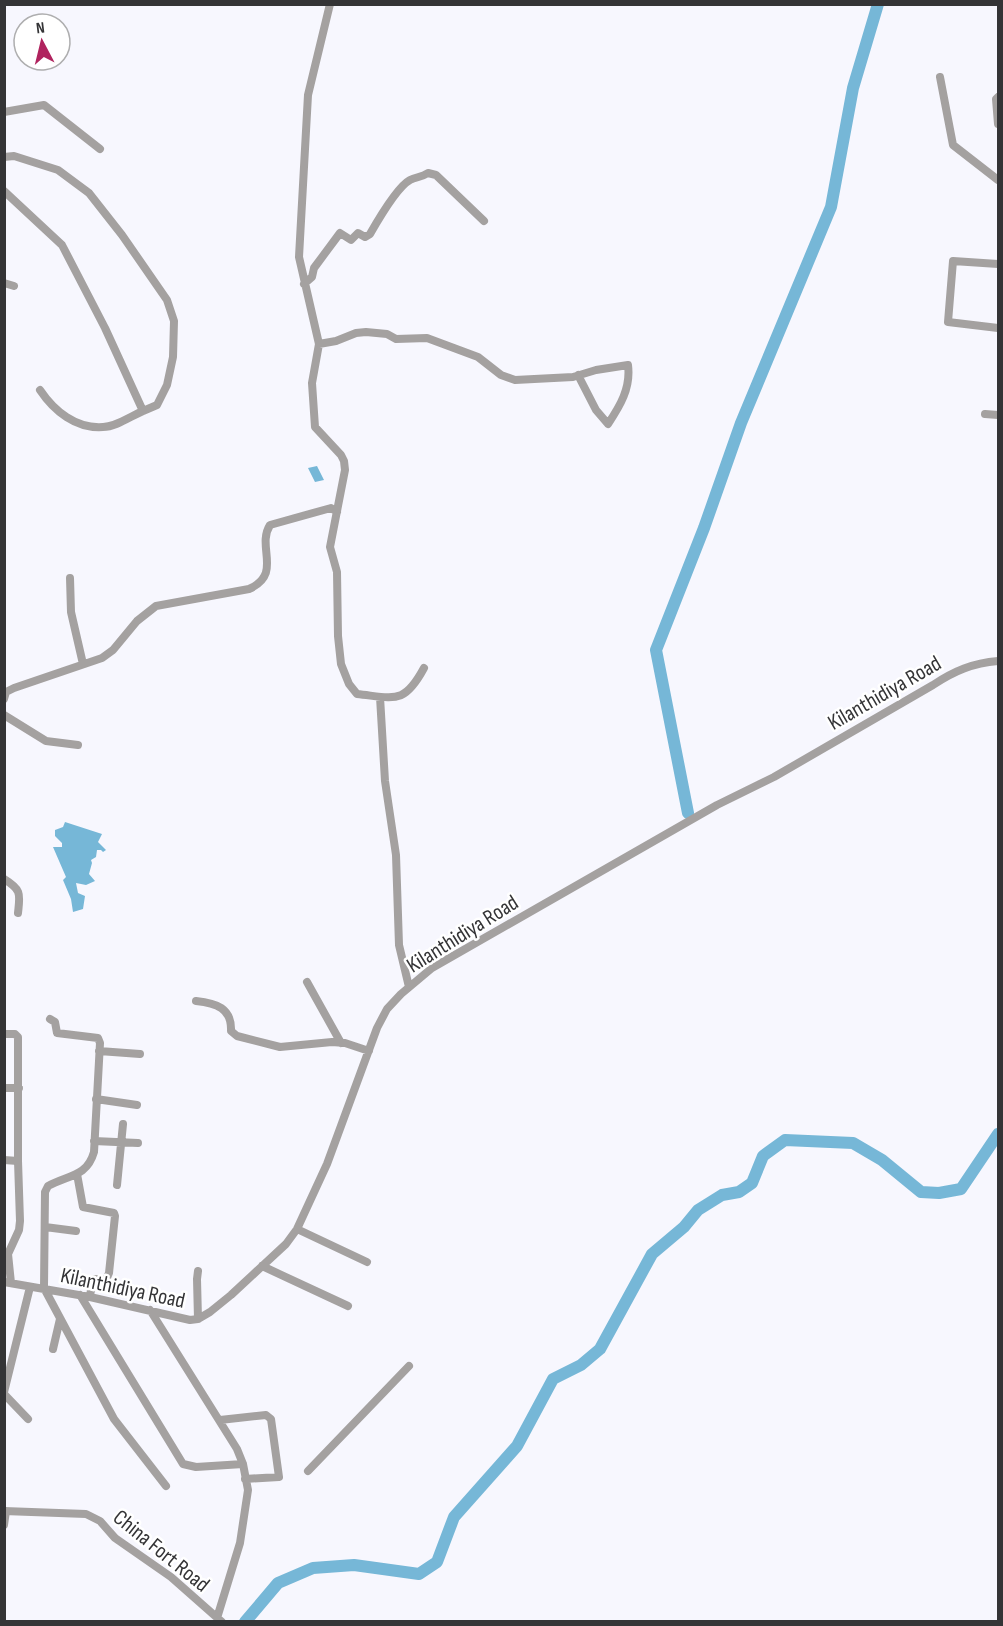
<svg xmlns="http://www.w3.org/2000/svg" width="1003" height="1626" font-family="'Sofia Sans Condensed',sans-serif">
<rect width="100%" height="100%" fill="#f7f7fe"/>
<path fill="#76b7d7" d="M 317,466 L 324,480 L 315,482 L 308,468 Z
M 65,822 L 102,834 L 98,842 L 106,850 L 103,852 L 101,850 L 97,850 L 96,857 L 91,860 L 92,863 L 89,874 L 95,881 L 86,885 L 76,883 L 78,893 L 85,896 L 83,909 L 73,912 L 71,899 L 63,880 L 66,877 L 53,847 L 62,847 L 62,843 L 55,836 L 55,830 L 63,827 Z"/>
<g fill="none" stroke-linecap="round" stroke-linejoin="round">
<path stroke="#76b7d7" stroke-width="12" d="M 688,813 L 656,650 L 704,528 L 741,423 L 831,207 L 853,88 L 878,4
M 245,1622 L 278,1583 L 313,1568 L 354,1565 L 419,1574 L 437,1562 L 454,1517 L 517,1446 L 553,1379 L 581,1365 L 600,1349 L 652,1254 L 684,1227 L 698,1210 L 722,1195 L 739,1192 L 752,1183 L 763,1156 L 785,1140 L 853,1143 L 882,1160 L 921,1192 L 939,1193 L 961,1189 L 998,1134"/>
<path stroke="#a4a1a0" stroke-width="8" d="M 330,4 L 308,95 L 299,257 L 319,344 L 312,383 L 315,427 L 341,455 L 344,461 L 345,470 L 330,547 L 337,572 L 338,636 L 341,664 L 349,684 L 357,694 C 395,698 404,705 424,668
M 940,77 L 953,145 L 998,180
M 998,97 L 996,99 L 998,124
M 4,112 L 44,105 L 100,149
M 4,157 L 14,156 L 58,170 L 89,193 L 122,235 L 167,300 L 174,321 L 173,357 L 167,385 L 157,405 L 143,411 L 105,328 L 62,245 L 4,191
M 998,264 L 953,261 L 948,322 L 998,328
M 4,283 L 14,286
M 304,284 L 312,277 L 314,268 L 340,233 L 351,240 L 358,233 L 365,237 L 370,234 C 378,220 397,187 410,180 C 416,177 422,177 428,173 L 436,175 L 484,221
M 319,344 L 336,341 L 356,333 L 366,332 L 387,334 L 396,339 L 427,338 L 478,357 L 501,375 L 515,380 L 573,377 L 596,370 L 628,365 C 631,388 620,406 608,424 L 596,410 L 578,375
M 40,390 C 54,411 76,429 103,427 C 116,427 131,416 143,411
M 985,414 L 998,415
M 70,578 L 71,612 L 83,664
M 380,697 L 385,781 L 396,855 L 399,945 L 409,987
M 4,699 L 6,692 L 14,688 L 102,658 L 113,650 L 137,621 L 156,606 L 249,589 C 283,574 256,547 270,525 L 331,508 L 337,512
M 4,715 L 46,741 L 78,745
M 4,879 C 22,890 20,894 18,913
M 307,982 L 341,1043
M 196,1001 C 216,1003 232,1008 231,1031 L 237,1036 L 280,1047 L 332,1042 L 345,1043 L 369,1051
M 50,1019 L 55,1022 L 57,1033 L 98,1038 L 100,1043 L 94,1152 C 87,1177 68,1175 48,1186 L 45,1192 L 44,1288 L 114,1419 L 166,1486
M 4,1034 L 15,1034 L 18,1037 L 18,1161 L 20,1221 L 19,1230 L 8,1254 L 11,1283
M 99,1051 L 140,1054
M 4,1088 L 19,1088
M 96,1099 L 137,1105
M 94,1141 L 138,1143
M 4,1160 L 18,1161
M 77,1174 L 83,1207 L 114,1213 L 115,1216 L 109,1273 L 106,1280 L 95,1279 L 92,1282 L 90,1297
M 117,1185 L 123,1124
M 45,1227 L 76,1231
M 297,1229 L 367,1262
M 262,1266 L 348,1306
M 4,1282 L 90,1297 L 190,1320 L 198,1319 L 210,1312 L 231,1295 L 286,1244 L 297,1229 L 327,1164 L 377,1028 L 387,1009 L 401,994 L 432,968 L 717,805 L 774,777 L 933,685 C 954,671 973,663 998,661
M 80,1295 L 183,1464 L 196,1467 L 243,1464
M 150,1310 L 237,1449 L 243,1464 L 248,1490 L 240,1543 L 217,1618
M 198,1319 L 197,1279 L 198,1271
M 53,1349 L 60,1319
M 4,1392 L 30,1287
M 4,1394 L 28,1419
M 220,1420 L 266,1415 L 271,1419 L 279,1477 L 245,1479
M 308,1471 L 409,1366
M 4,1511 L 86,1514 L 100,1521 L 115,1538 L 171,1577 L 222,1622
M 4,1525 L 6,1511"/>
</g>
<g text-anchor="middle" stroke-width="5" stroke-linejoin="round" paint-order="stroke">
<g font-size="22" fill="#343436" stroke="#fff">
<text transform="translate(884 692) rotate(-30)" y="8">Kilanthidiya Road</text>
<text transform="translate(462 933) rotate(-32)" y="8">Kilanthidiya Road</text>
<text transform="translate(123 1287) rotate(12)" y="8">Kilanthidiya Road</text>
<text transform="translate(162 1550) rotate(39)" y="8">China Fort Road</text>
</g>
</g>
<rect width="1003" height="1626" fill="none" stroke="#343436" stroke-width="12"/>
<g transform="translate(42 42) rotate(353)"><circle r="28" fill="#ffffff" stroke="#aeaeaf" stroke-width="1.5"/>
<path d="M0-4.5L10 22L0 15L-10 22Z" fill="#b0235e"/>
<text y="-9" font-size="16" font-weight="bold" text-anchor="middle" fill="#343436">N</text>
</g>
</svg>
